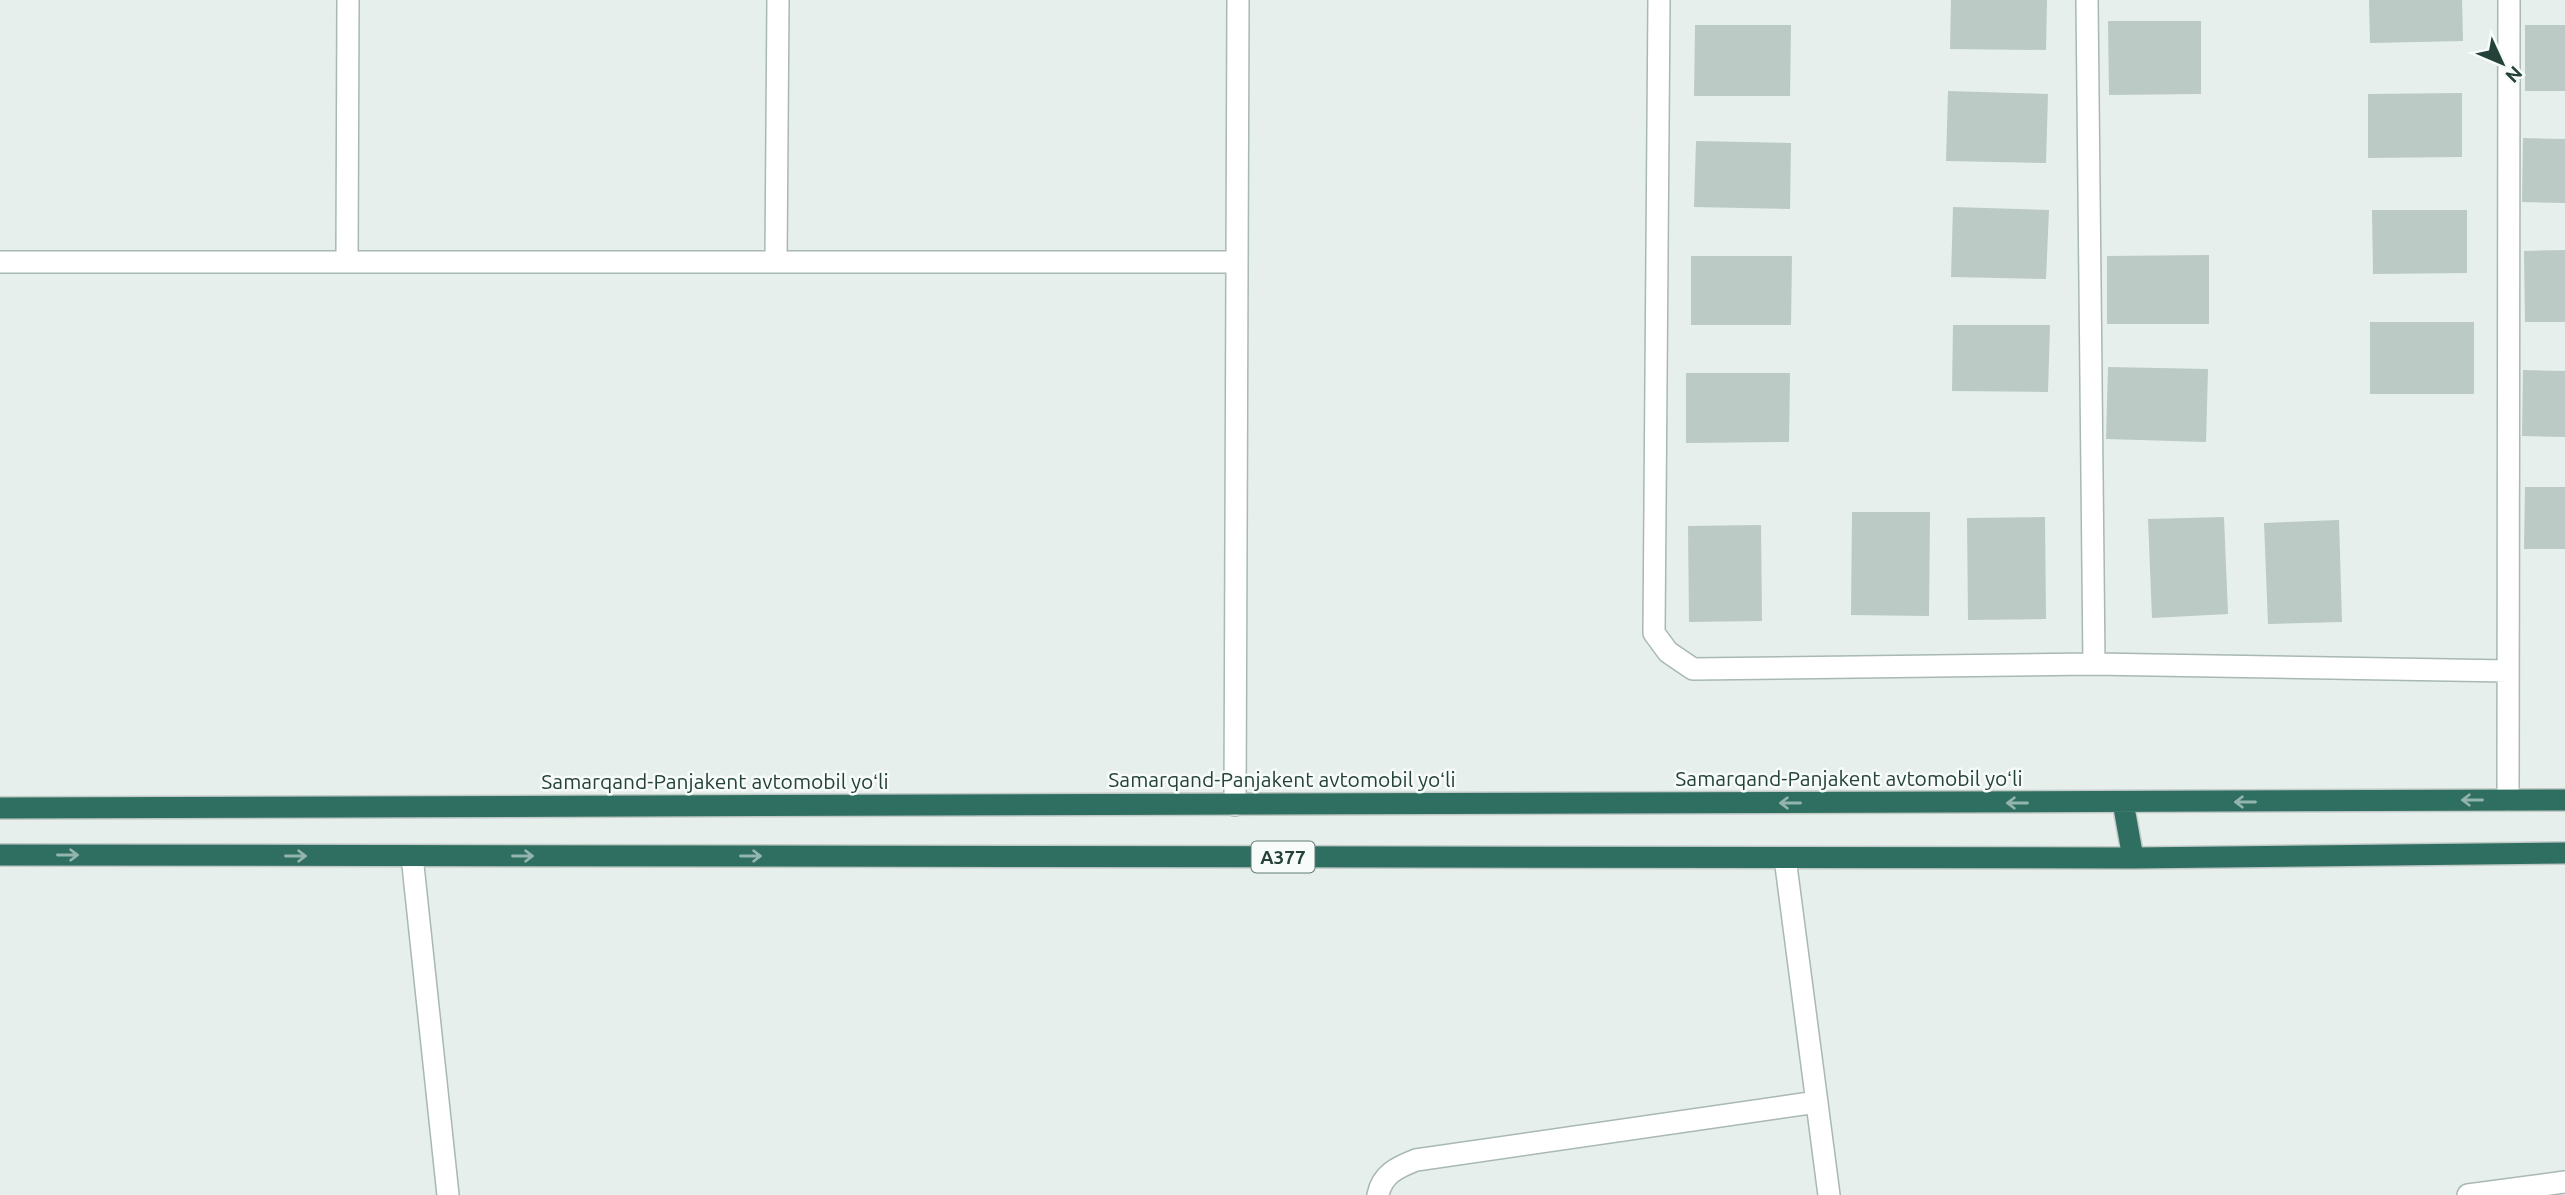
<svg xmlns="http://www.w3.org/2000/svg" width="2565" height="1195" font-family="Ubuntu,sans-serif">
<rect width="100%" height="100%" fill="#e6efeb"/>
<path fill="#bbcac4" d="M 1951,0 L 2047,0 L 2046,50 L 1950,49 Z
M 2369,0 L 2462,0 L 2463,41 L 2370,43 Z
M 2108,21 L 2201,21 L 2201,94 L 2109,95 Z
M 1695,25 L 1791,25 L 1790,96 L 1694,96 Z
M 2525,25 L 2565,25 L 2565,91 L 2525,91 Z
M 1948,91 L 2048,94 L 2046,163 L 1946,161 Z
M 2462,93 L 2462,157 L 2368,158 L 2368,94 Z
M 2523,138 L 2565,139 L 2565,203 L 2522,202 Z
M 1696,141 L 1791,143 L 1790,209 L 1694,207 Z
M 1953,207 L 2049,210 L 2046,279 L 1951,277 Z
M 2372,210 L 2467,210 L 2467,273 L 2373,274 Z
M 2565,250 L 2565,322 L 2525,322 L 2524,251 Z
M 2209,255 L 2209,324 L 2107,324 L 2107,256 Z
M 1691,256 L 1792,256 L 1791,325 L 1691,325 Z
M 2370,322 L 2474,322 L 2474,394 L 2370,394 Z
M 1953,325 L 2050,325 L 2048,392 L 1952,391 Z
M 2108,367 L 2208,369 L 2206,442 L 2106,439 Z
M 2523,370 L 2565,371 L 2565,437 L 2522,436 Z
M 1686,373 L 1790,373 L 1789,442 L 1686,443 Z
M 2525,487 L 2565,487 L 2565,549 L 2524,549 Z
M 1852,512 L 1930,512 L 1929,616 L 1851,615 Z
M 2045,517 L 2046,619 L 1968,620 L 1967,518 Z
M 2224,517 L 2228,614 L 2152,618 L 2148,519 Z
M 2339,520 L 2342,622 L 2268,624 L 2264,523 Z
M 1761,525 L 1762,621 L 1689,622 L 1688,526 Z"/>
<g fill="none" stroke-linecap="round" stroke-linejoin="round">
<g stroke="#a8b8b2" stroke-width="24">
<path id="street" d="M 1659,0 L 1654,633 L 1668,652 L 1693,669 L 2094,664 L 2508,671
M 2087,0 L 2094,664
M 776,260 L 778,0
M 347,261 L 348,0
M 0,262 L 1237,262
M 2508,800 L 2509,0
M 1235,805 L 1238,0
M 412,856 L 448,1195
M 1785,858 L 1829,1195
M 1378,1195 C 1382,1174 1398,1167 1416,1160 L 1817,1102
M 2468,1195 L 2565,1182"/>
</g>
<g stroke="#c2cac8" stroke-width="24">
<path id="highway" d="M 2123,802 L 2133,858
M 0,808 L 2565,800
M 0,855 L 2133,858 L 2565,853"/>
</g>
<use href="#street" stroke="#fff" stroke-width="21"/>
<use href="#highway" stroke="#2f6f62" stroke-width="21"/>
</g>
<defs><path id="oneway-shaft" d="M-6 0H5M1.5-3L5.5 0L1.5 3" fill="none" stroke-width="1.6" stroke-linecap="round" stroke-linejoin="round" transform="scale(1.75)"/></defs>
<g stroke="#93b5ae">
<use href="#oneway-shaft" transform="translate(2472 800) rotate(180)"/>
<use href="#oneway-shaft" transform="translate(2245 802) rotate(180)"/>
<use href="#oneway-shaft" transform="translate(1790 803) rotate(180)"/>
<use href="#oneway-shaft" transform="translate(2017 803) rotate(180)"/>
<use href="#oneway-shaft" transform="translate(68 855)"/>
<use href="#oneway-shaft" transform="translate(296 856)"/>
<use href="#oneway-shaft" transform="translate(523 856)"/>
<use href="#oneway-shaft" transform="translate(751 856)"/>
</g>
<g text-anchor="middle" stroke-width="5" stroke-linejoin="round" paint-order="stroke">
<rect fill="#f7fbf9" stroke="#637a73" stroke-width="2" x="1251.5" y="841.5" width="63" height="31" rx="5"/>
<g font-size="19" font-weight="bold" fill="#24423a">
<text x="1283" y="864">A377</text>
</g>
<g font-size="21" fill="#24423a" stroke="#f7fbf9">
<text x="1849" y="786">Samarqand-Panjakent avtomobil yoʻli</text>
<text x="1282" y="787">Samarqand-Panjakent avtomobil yoʻli</text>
<text x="715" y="789">Samarqand-Panjakent avtomobil yoʻli</text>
</g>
</g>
<g transform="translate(2502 63) rotate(134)" stroke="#f7fbf9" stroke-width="5" paint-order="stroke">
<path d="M0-5L12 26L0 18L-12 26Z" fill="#24423a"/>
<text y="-10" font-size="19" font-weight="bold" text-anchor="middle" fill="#24423a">N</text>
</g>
</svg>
